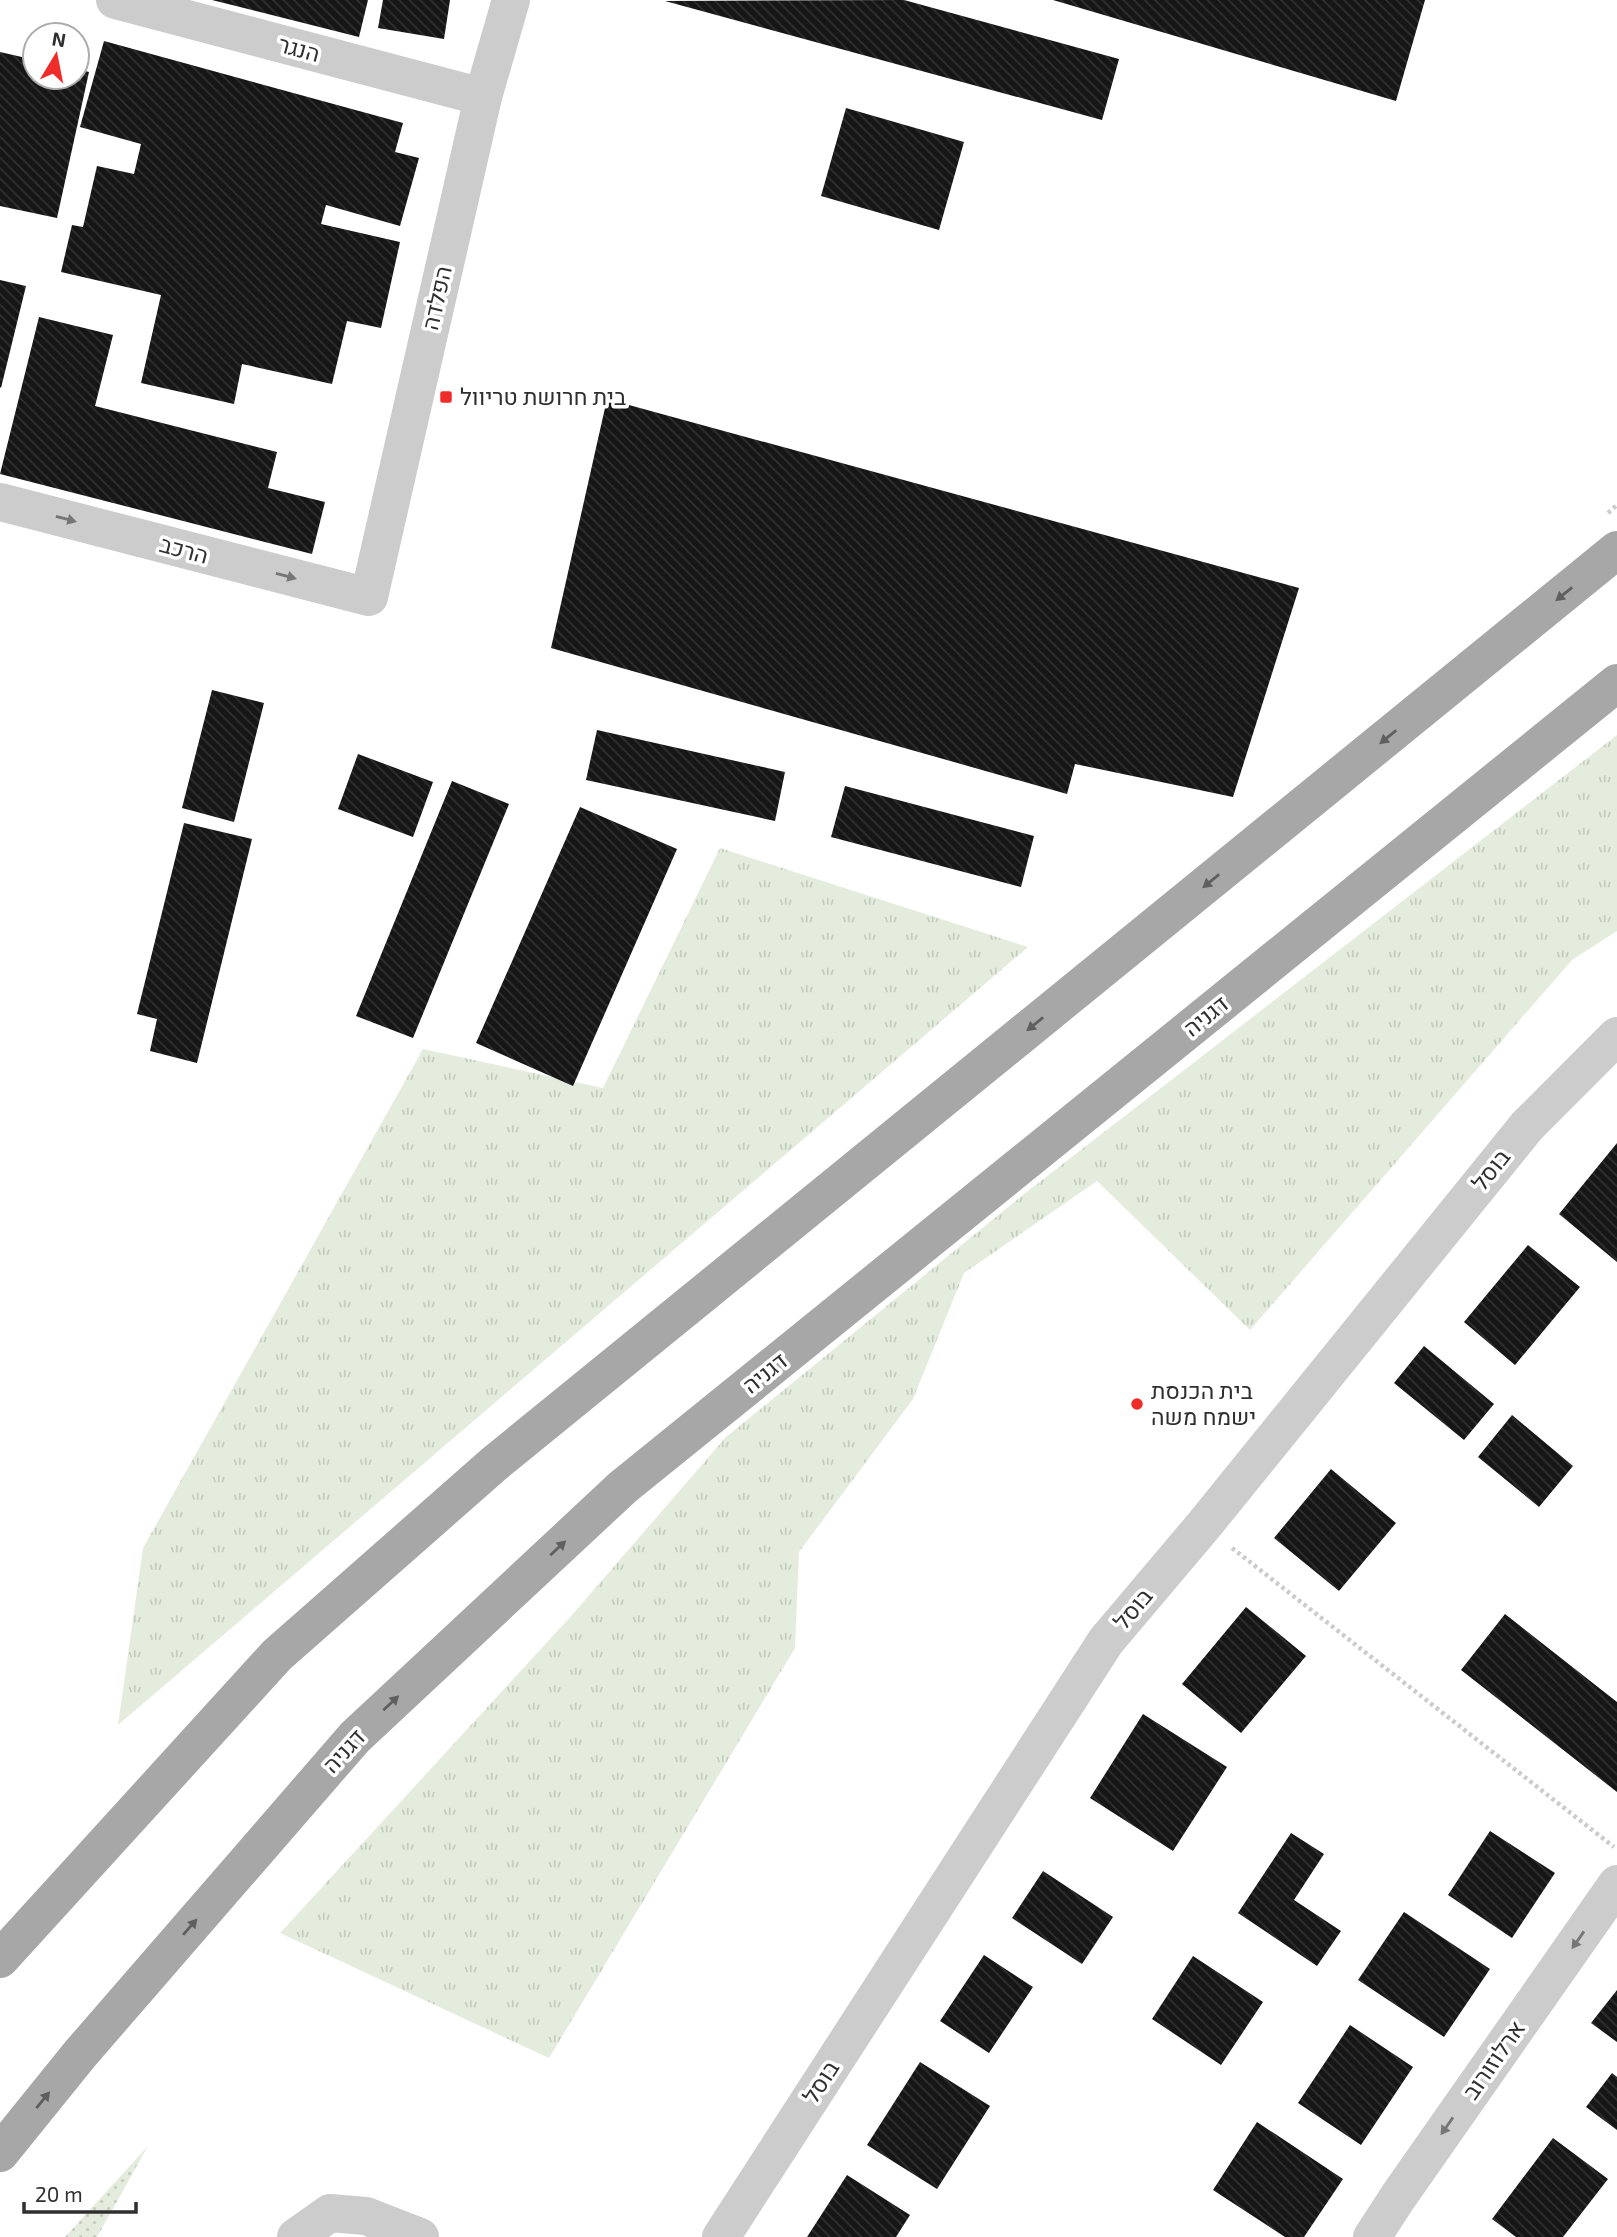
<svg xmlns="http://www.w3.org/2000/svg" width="1617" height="2237" font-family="'Exo 2',Heebo,sans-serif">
<defs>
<pattern id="grass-tufts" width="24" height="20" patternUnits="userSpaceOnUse" patternTransform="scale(1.75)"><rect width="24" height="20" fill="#e4eddd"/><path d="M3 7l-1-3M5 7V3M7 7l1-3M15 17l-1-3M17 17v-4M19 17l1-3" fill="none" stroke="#c4ccbe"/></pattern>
<pattern id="park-dots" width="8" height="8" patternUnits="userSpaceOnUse" patternTransform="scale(1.75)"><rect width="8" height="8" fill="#e4eddd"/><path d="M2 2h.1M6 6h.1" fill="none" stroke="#c4ccbe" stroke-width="1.8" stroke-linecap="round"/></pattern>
<pattern id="building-back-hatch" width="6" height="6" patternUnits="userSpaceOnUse" patternTransform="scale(1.75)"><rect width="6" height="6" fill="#161616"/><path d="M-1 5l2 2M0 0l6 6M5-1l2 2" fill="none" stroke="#303030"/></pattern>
</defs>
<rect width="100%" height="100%" fill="#fff"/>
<path fill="url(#grass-tufts)" d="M 1617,735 L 1617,931 L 1572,960 L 1250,1330 L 1097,1181 L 964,1273 L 913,1399 L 799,1552 L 795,1648 L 549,2058 L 280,1933 L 572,1615 L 726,1437 L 1024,1194 Z
M 720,848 L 1028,947 L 118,1725 L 143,1548 L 423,1049 L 603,1088 Z"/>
<path fill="url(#park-dots)" d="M 148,2146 L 97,2237 L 65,2237 Z"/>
<path fill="url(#building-back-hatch)" d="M 212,0 L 368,0 L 359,37 Z
M 383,0 L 450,0 L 444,39 L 378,28 Z
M 904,0 L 1119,59 L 1102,120 L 665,1 Z
M 1053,0 L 1425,0 L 1396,101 Z
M 104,41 L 403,123 L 395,152 L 419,158 L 400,226 L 326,205 L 321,224 L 400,242 L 381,328 L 347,321 L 332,384 L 242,364 L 234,404 L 141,383 L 161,295 L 61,272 L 72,225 L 83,227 L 97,166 L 134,174 L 141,144 L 80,127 Z
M 0,52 L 35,60 L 35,77 L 77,77 L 77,69 L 89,72 L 57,218 L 0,206 Z
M 846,108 L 964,142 L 939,230 L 821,196 Z
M 0,280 L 26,286 L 1,388 L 0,387 Z
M 39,317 L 113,335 L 95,406 L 277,452 L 268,488 L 325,502 L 312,554 L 0,474 Z
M 607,399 L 1299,588 L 1233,797 L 1075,764 L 1067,794 L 551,648 Z
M 212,690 L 264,703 L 234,822 L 182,808 Z
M 597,730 L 785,772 L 775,821 L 586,780 Z
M 358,754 L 433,782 L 413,837 L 338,809 Z
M 452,781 L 509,804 L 413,1038 L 356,1016 Z
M 845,786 L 1034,836 L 1021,887 L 831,837 Z
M 580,807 L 677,849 L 573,1086 L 476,1043 Z
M 184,823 L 252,839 L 197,1063 L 150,1051 L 157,1019 L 137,1014 Z
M 1617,1143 L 1617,1262 L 1559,1214 Z
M 1528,1245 L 1580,1287 L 1515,1365 L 1464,1322 Z
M 1424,1346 L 1494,1404 L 1464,1440 L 1394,1383 Z
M 1512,1415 L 1573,1466 L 1539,1507 L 1478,1457 Z
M 1331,1469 L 1396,1523 L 1339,1591 L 1274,1538 Z
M 1246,1607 L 1306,1656 L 1241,1733 L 1182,1684 Z
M 1505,1614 L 1617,1702 L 1617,1792 L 1461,1670 Z
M 1143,1714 L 1227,1767 L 1173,1851 L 1090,1798 Z
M 1490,1831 L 1555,1873 L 1512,1938 L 1448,1895 Z
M 1291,1833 L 1324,1854 L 1294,1900 L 1341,1931 L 1317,1966 L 1238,1913 Z
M 1043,1871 L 1113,1917 L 1082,1964 L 1012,1918 Z
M 1404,1912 L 1490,1969 L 1444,2037 L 1358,1980 Z
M 984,1955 L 1033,1987 L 989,2053 L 940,2021 Z
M 1193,1956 L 1263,2002 L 1221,2065 L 1152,2019 Z
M 1617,1990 L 1617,2042 L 1591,2023 Z
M 1350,2025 L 1413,2067 L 1361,2145 L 1298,2103 Z
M 920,2062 L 990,2106 L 937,2189 L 867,2145 Z
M 1612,2073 L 1617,2077 L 1617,2130 L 1586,2107 Z
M 1257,2122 L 1343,2179 L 1304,2237 L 1285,2237 L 1213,2190 Z
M 1553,2138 L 1608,2179 L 1563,2237 L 1516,2237 L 1492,2219 Z
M 847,2175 L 910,2215 L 896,2237 L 807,2237 Z"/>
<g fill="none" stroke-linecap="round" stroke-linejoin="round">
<path stroke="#ccc" stroke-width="4.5" stroke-dasharray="3.5 3.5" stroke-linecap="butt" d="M 1608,513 L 1617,505
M 1232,1548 L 1614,1847"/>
<path stroke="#ccc" stroke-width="38" d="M 115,0 L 483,97
M 0,502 L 369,597 L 483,97 L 511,0
M 296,2237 L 330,2213 L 366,2216 L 420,2237
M 721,2237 L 1106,1641 L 1204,1525 L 1527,1126 L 1617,1036
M 1372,2237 L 1398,2197 L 1617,1884"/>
<path stroke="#a7a7a7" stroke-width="38" d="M 0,1959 L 277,1655 L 494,1464 L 1617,550
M 0,2153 L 80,2054 L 355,1737 L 623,1487 L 1617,683"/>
</g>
<defs><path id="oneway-solid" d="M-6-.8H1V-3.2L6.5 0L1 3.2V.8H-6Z" transform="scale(1.75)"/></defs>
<g fill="#767676">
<use href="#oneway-solid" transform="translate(66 519) rotate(15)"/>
<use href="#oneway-solid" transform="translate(286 576) rotate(15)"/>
<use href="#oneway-solid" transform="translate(1578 1940) rotate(125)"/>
<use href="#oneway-solid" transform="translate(1447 2126) rotate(125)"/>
</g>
<g fill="#5f5f5f">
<use href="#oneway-solid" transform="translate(1564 594) rotate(141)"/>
<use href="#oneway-solid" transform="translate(1388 737) rotate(141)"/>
<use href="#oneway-solid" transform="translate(1211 881) rotate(141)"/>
<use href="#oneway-solid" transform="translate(1035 1024) rotate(141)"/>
<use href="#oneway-solid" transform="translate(558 1548) rotate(-43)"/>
<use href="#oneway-solid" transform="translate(391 1703) rotate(-43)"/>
<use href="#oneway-solid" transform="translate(190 1927) rotate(-49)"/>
<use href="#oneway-solid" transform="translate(43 2100) rotate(-51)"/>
</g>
<g fill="#ee2d2a" stroke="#fff" stroke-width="2.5">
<rect x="439" y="390" width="14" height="14" rx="3.5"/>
<circle cx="1137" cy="1404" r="7"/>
</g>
<g text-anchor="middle" stroke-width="7" stroke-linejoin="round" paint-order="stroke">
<g font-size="23" fill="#2f2f2f" stroke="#fff">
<text transform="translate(299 49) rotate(15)" y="8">הנגר</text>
<text transform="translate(437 298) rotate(-77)" y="8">הפלדה</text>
<text transform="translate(184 550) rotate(15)" y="8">הרכב</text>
<text transform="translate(1206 1016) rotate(-39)" y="8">דגניה</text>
<text transform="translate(1491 1170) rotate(-51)" y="8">בוסל</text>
<text transform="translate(765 1373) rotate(-39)" y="8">דגניה</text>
<text transform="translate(1133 1609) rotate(-50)" y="8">בוסל</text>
<text transform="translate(344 1751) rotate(-47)" y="8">דגניה</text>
<text transform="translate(1494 2060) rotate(-55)" y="8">ארלוזורוב</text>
<text transform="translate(821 2082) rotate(-57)" y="8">בוסל</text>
</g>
<g font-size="23" fill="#2f2f2f" stroke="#fff" text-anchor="start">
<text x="460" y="405">בית חרושת טריוול</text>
<text x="1151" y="1399">בית הכנסת<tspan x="1151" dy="26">ישמח משה</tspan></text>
</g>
</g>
<g transform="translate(56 56) rotate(10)"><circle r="33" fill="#ffffff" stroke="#acacac" stroke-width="2"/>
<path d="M0-5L12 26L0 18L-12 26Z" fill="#ee2d2a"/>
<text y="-10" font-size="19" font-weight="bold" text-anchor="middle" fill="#2f2f2f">N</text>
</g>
<path d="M24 2202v10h112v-10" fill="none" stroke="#2f2f2f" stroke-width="3.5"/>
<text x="35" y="2202" font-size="21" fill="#2f2f2f" stroke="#ffffff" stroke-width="5" paint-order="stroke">20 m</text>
</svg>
